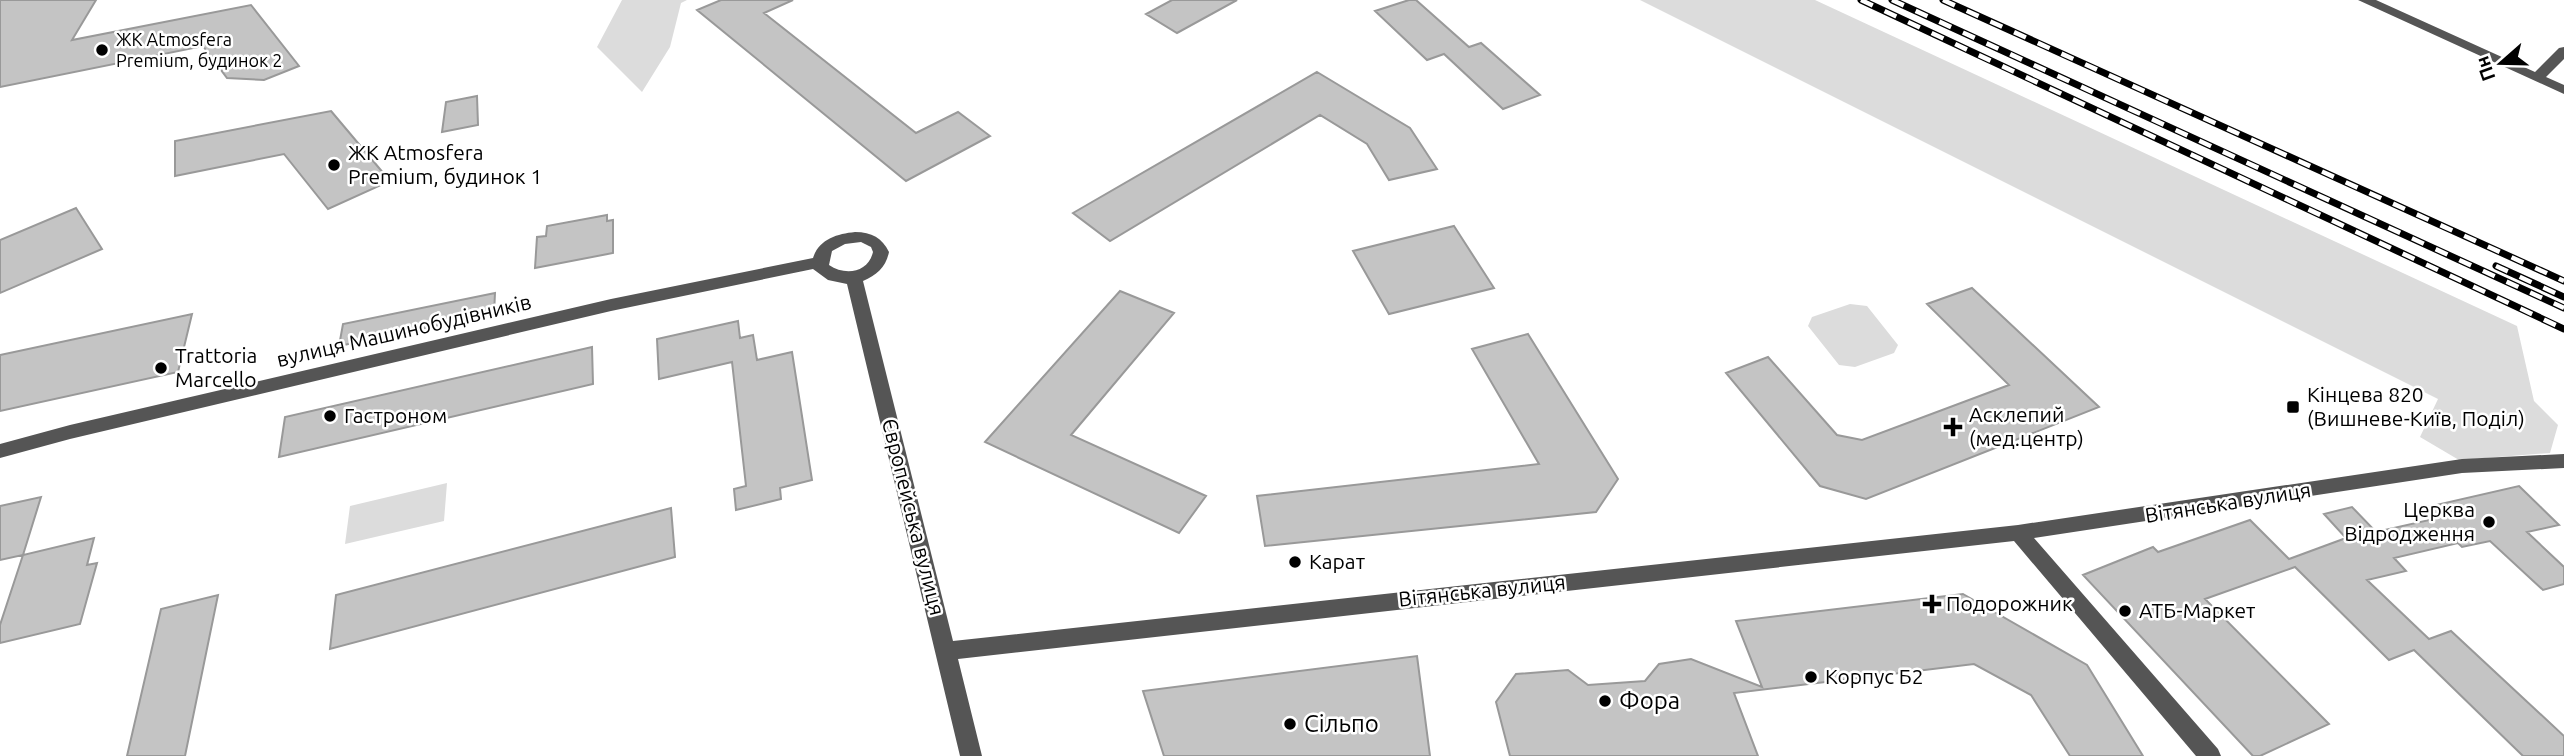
<svg xmlns="http://www.w3.org/2000/svg" width="2564" height="756" font-family="Ubuntu,sans-serif">
<rect width="100%" height="100%" fill="#fff"/>
<path fill="#dcdcdc" d="M 622,0 L 687,0 L 681,3 L 670,47 L 642,92 L 597,47 Z
M 1640,0 L 1815,0 L 2517,326 L 2534,401 L 2558,425 L 2550,453 L 2459,460 L 2420,437 L 2438,399 Z
M 1850,304 L 1867,306 L 1898,345 L 1894,353 L 1855,367 L 1839,365 L 1808,326 L 1812,317 Z
M 447,483 L 444,521 L 345,544 L 350,506 Z"/>
<path fill="#c4c4c4" stroke="#999" stroke-width="2" d="M 0,0 L 96,0 L 72,40 L 251,5 L 299,66 L 264,80 L 227,78 L 203,46 L 0,87 Z
M 721,0 L 793,0 L 764,13 L 916,133 L 958,112 L 990,136 L 906,181 L 697,10 Z
M 1172,0 L 1237,0 L 1177,33 L 1146,14 Z
M 1409,0 L 1416,0 L 1469,47 L 1481,43 L 1540,95 L 1503,109 L 1444,54 L 1427,60 L 1375,11 Z
M 1317,72 L 1410,128 L 1437,169 L 1389,180 L 1367,144 L 1320,115 L 1110,241 L 1073,213 Z
M 477,96 L 478,125 L 442,132 L 446,102 Z
M 331,111 L 390,181 L 328,209 L 284,154 L 175,176 L 175,141 Z
M 76,208 L 102,249 L 0,293 L 0,240 Z
M 607,215 L 607,221 L 613,220 L 613,253 L 535,268 L 537,237 L 546,236 L 547,226 Z
M 1454,226 L 1494,288 L 1389,314 L 1353,251 Z
M 1972,288 L 2099,407 L 1866,499 L 1820,486 L 1726,373 L 1768,357 L 1837,435 L 1862,440 L 2009,385 L 1927,304 Z
M 1120,291 L 1174,313 L 1071,435 L 1206,496 L 1179,533 L 985,442 Z
M 495,293 L 494,314 L 339,346 L 343,324 Z
M 192,314 L 178,372 L 0,411 L 0,355 Z
M 738,321 L 740,338 L 753,335 L 757,360 L 792,352 L 812,480 L 780,488 L 781,499 L 736,510 L 734,489 L 746,486 L 732,362 L 659,379 L 657,339 Z
M 1528,334 L 1618,479 L 1596,512 L 1265,546 L 1257,496 L 1539,464 L 1472,349 Z
M 592,347 L 593,384 L 279,457 L 285,417 Z
M 2519,486 L 2559,525 L 2527,532 L 2564,567 L 2564,584 L 2543,590 L 2490,541 L 2462,547 L 2458,543 L 2394,558 L 2406,571 L 2367,580 L 2429,639 L 2451,631 L 2564,736 L 2564,756 L 2523,756 L 2414,650 L 2389,660 L 2295,567 L 2205,599 L 2329,724 L 2260,756 L 2253,756 L 2083,575 L 2153,547 L 2158,552 L 2250,520 L 2289,559 L 2346,538 L 2324,514 L 2352,507 L 2376,532 L 2434,519 L 2423,508 Z
M 41,497 L 23,555 L 0,560 L 0,506 Z
M 671,508 L 675,557 L 330,649 L 336,595 Z
M 94,538 L 87,565 L 97,563 L 80,624 L 0,643 L 0,625 L 23,555 Z
M 1963,594 L 2087,665 L 2143,756 L 2070,756 L 2031,695 L 1974,664 L 1734,693 L 1758,756 L 1510,756 L 1496,702 L 1516,674 L 1568,670 L 1588,685 L 1645,681 L 1659,664 L 1691,659 L 1762,687 L 1736,621 Z
M 218,595 L 185,756 L 127,756 L 161,609 Z
M 1417,656 L 1430,756 L 1164,756 L 1143,691 Z"/>
<g fill="none" stroke-linecap="round" stroke-linejoin="round">
<path fill="#555" fill-rule="evenodd" d="M 2358,0 L 2376,0 L 2535,72 L 2559,48 L 2564,47 L 2564,59 L 2546,77 L 2564,85 L 2564,94 Z
M 855,232 C 872,232 882,238 889,252 C 886,267 877,275 863,281 L 953,641 L 2018,525 L 2462,459 L 2564,454 L 2564,468 L 2462,473 L 2034,538 L 2218,749 L 2221,756 L 2196,756 L 2014,541 L 958,659 L 982,756 L 960,756 L 847,284 L 828,280 L 813,269 L 611,311 L 70,439 L 0,458 L 0,444 L 70,425 L 611,299 L 813,258 C 819,239 837,234 855,232 ZM 861,242 L 871,247 L 873,252 C 868,273 845,276 829,265 L 832,251 L 845,244 Z"/>
<g stroke="#000" stroke-width="7">
<path id="rail" d="M 1861,0 L 2564,329
M 1892,0 L 2564,308
M 1943,0 L 2564,281
M 2496,266 L 2564,297"/>
</g>
<use href="#rail" stroke="#fff" stroke-width="4.5" stroke-dasharray="13" stroke-linecap="butt"/>
</g>
<g fill="#000" stroke="#fff" stroke-width="2.5">
<circle cx="102" cy="50" r="7"/>
<circle cx="334" cy="165" r="7"/>
<circle cx="161" cy="368" r="7"/>
<rect x="2286" y="400" width="14" height="14" rx="3.5"/>
<circle cx="330" cy="416" r="7"/>
<path d="M1949.5 416.5h7v7h7v7h-7v7h-7v-7h-7v-7h7z"/>
<circle cx="2489" cy="522" r="7"/>
<circle cx="1295" cy="562" r="7"/>
<path d="M1928.5 593.5h7v7h7v7h-7v7h-7v-7h-7v-7h7z"/>
<circle cx="2125" cy="611" r="7"/>
<circle cx="1811" cy="677" r="7"/>
<circle cx="1605" cy="701" r="7"/>
<circle cx="1290" cy="724" r="7"/>
</g>
<g text-anchor="middle" stroke-width="5" stroke-linejoin="round" paint-order="stroke">
<g font-size="18" fill="#000" stroke="#fff" text-anchor="start">
<text x="116" y="46">ЖК Atmosfera<tspan x="116" dy="21">Premium, будинок 2</tspan></text>
</g>
<g font-size="21" fill="#000" stroke="#fff" text-anchor="start">
<text x="348" y="160">ЖК Atmosfera<tspan x="348" dy="24">Premium, будинок 1</tspan></text>
<text x="175" y="363">Trattoria<tspan x="175" dy="24">Marcello</tspan></text>
<text x="2307" y="402">Кінцева 820<tspan x="2307" dy="24">(Вишневе-Київ, Поділ)</tspan></text>
<text x="1969" y="422">Асклепий<tspan x="1969" dy="24">(мед.центр)</tspan></text>
<text x="344" y="423">Гастроном</text>
<text x="2475" y="517" text-anchor="end">Церква<tspan x="2475" dy="24">Відродження</tspan></text>
<text x="1309" y="569">Карат</text>
<text x="1946" y="611">Подорожник</text>
<text x="2139" y="618">АТБ-Маркет</text>
<text x="1825" y="684">Корпус Б2</text>
</g>
<g font-size="21" fill="#000" stroke="#fff">
<text transform="translate(404 331) rotate(-13)" y="7">вулиця Машинобудівників</text>
<text transform="translate(2228 503) rotate(-9)" y="7">Вітянська вулиця</text>
<text transform="translate(913 517) rotate(76)" y="7">Європейська вулиця</text>
<text transform="translate(1482 591) rotate(-6)" y="7">Вітянська вулиця</text>
</g>
<g font-size="24" fill="#000" stroke="#fff" text-anchor="start">
<text x="1619" y="709">Фора</text>
<text x="1304" y="732">Сільпо</text>
</g>
</g>
<g transform="translate(2501 63) rotate(250)" stroke="#ffffff" stroke-width="5" paint-order="stroke">
<path d="M0-5L12 26L0 18L-12 26Z" fill="#000000"/>
<text y="-10" font-size="19" font-weight="bold" text-anchor="middle" fill="#000000">Пн</text>
</g>
</svg>
